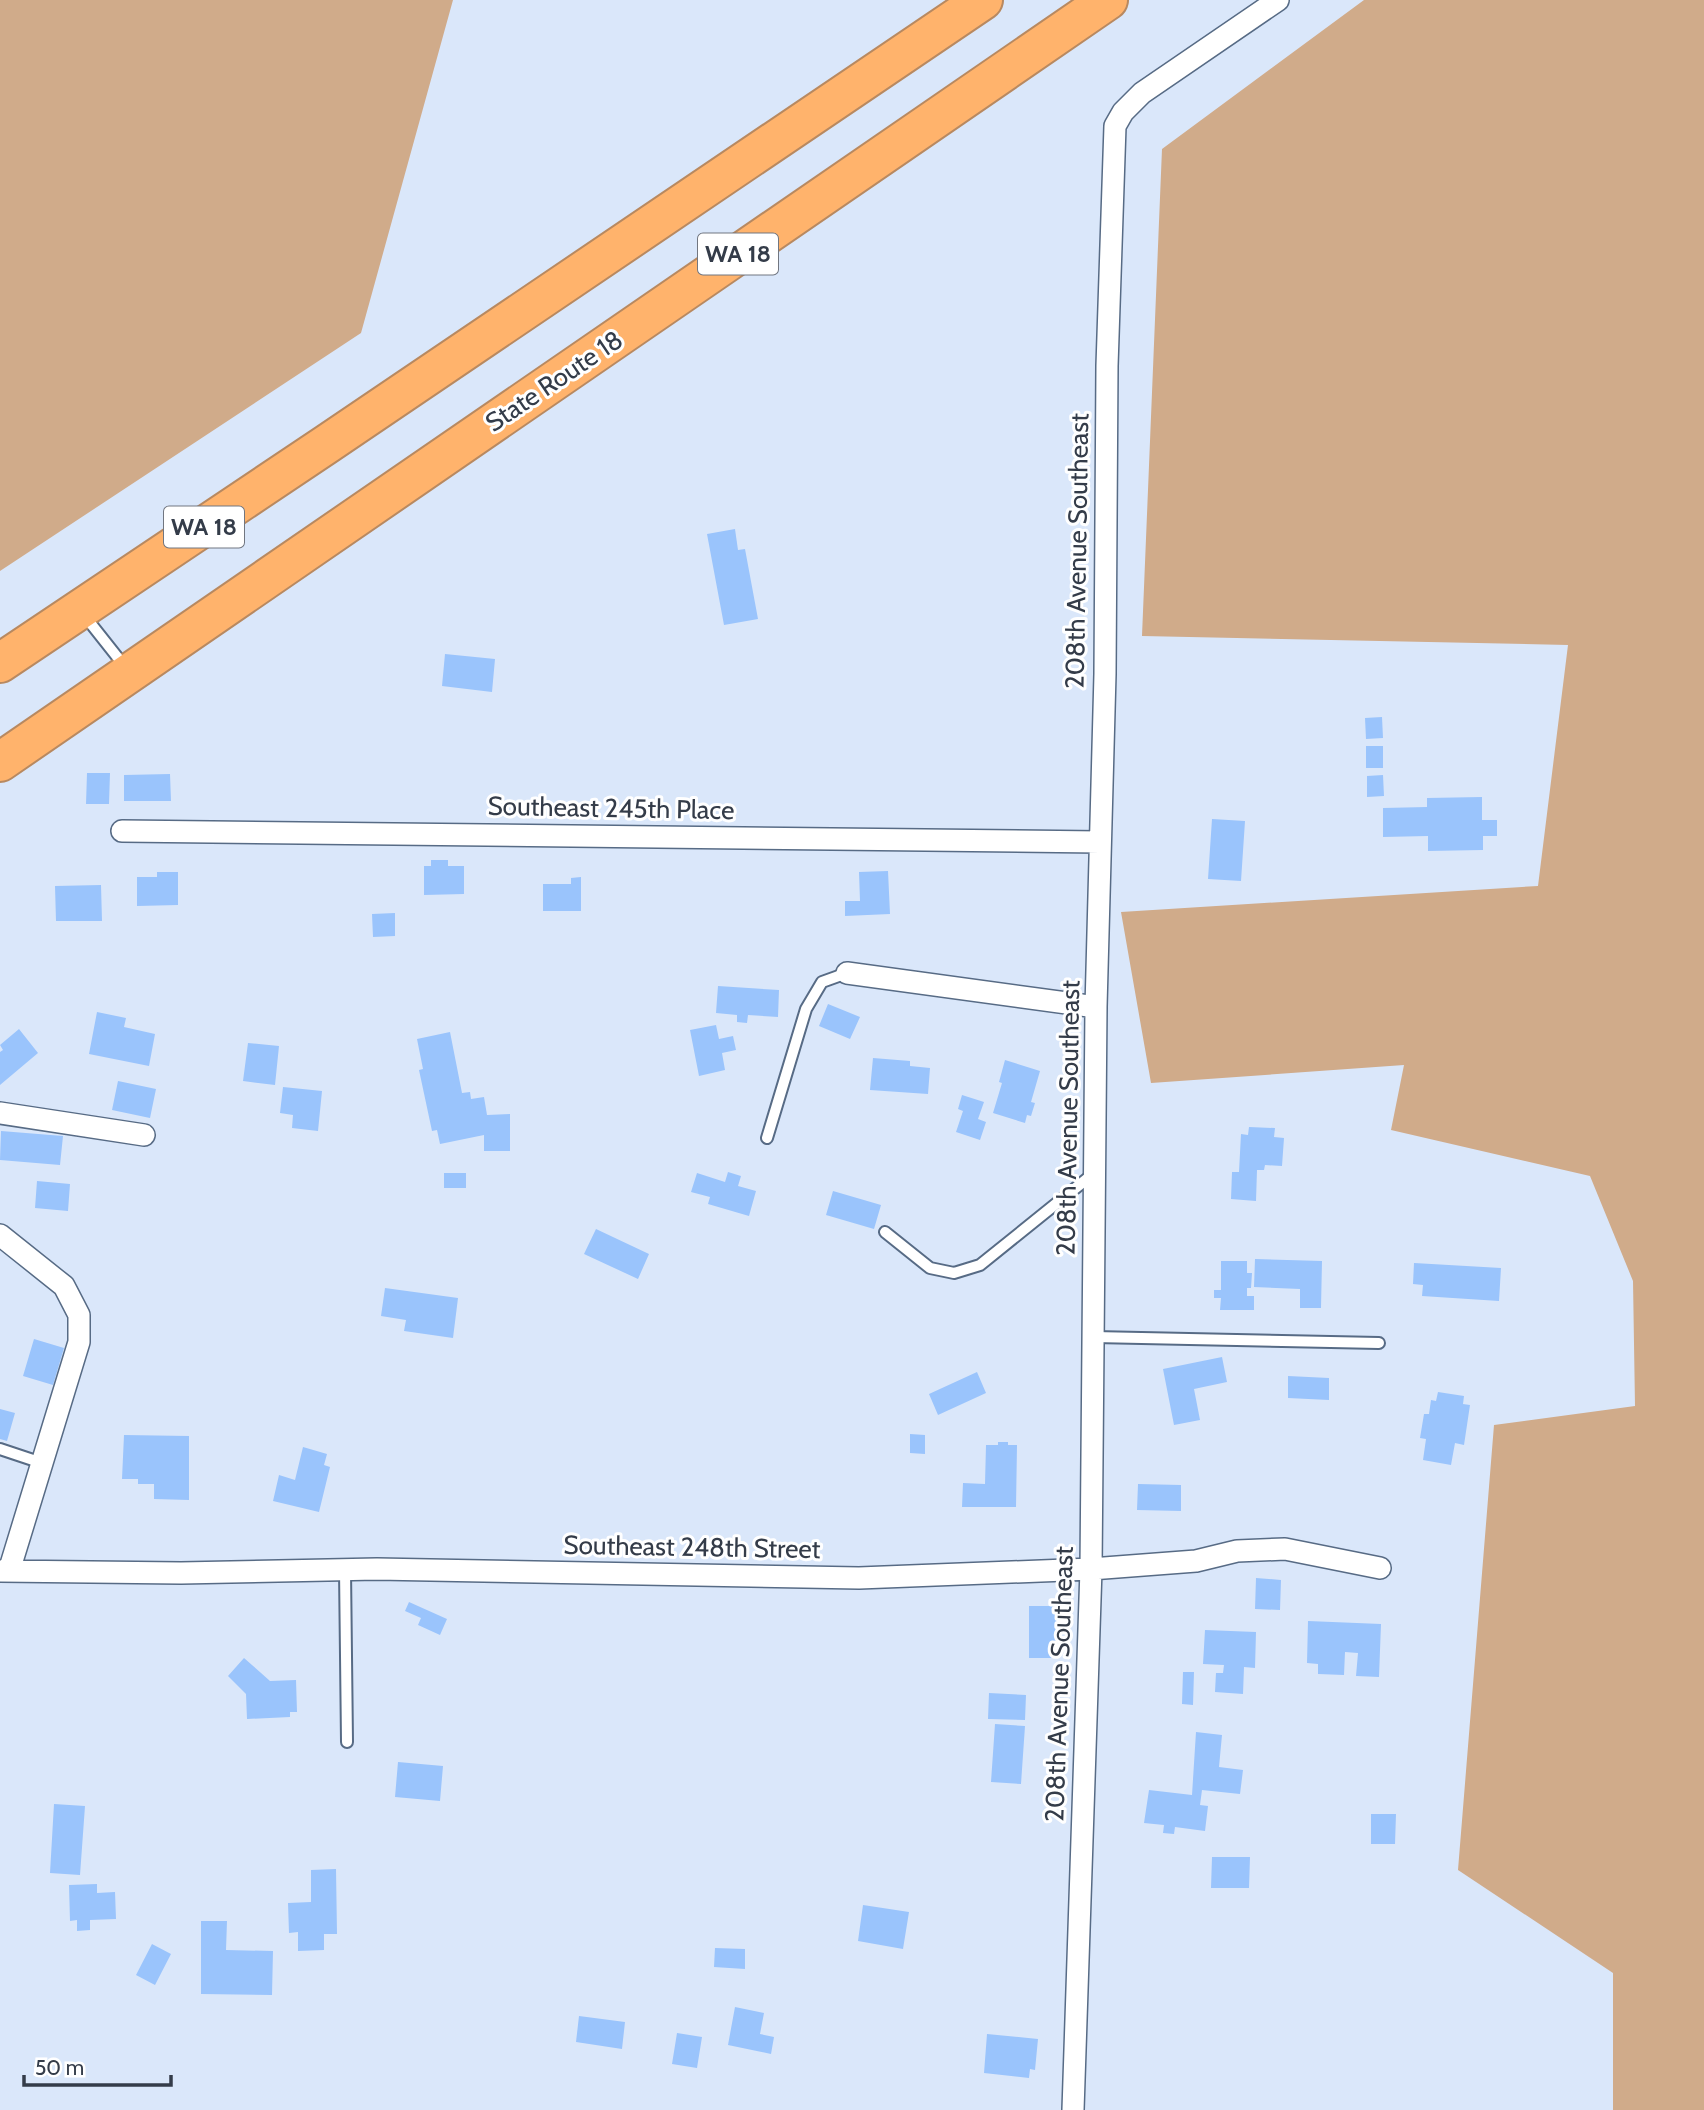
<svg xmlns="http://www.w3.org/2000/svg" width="1704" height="2110" font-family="Cabin,sans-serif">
<rect width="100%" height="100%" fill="#dae7fa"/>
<path fill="#d0ab8a" d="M 0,0 L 453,0 L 361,333 L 0,571 Z
M 1364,0 L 1704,0 L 1704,2110 L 1613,2110 L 1613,1973 L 1458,1870 L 1494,1425 L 1635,1406 L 1633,1281 L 1590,1176 L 1391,1130 L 1404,1065 L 1151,1083 L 1121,912 L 1538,886 L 1568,645 L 1142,636 L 1162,149 Z"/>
<path fill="#9ac4fc" d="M 735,529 L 738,550 L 745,549 L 758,619 L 724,625 L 707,534 Z
M 445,654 L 495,659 L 492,692 L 442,686 Z
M 1382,717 L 1383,738 L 1366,739 L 1365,718 Z
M 1366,746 L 1383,746 L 1383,768 L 1366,768 Z
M 87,773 L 110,773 L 109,804 L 86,804 Z
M 170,774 L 171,801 L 124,801 L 124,775 Z
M 1383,775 L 1384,796 L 1367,797 L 1367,776 Z
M 1482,797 L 1482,820 L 1497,820 L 1497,836 L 1483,836 L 1483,850 L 1428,851 L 1428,836 L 1383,837 L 1383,808 L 1427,807 L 1427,798 Z
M 1212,819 L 1245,821 L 1241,881 L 1208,879 Z
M 431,860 L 448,860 L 448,866 L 464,866 L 464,894 L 424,895 L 424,866 L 431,866 Z
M 888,871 L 890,914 L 845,916 L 845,901 L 860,901 L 859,872 Z
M 157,872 L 178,872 L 178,905 L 137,906 L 137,877 L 157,877 Z
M 581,877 L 581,911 L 543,911 L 543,884 L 571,884 L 571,878 Z
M 101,885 L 102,921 L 56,921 L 55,886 Z
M 395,913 L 395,936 L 373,937 L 372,914 Z
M 718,986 L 779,990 L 778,1017 L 748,1015 L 747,1023 L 737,1022 L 737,1015 L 716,1013 Z
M 828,1004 L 860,1017 L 850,1039 L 819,1026 Z
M 97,1012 L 126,1018 L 124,1027 L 155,1034 L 149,1066 L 89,1054 Z
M 716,1025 L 719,1039 L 733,1036 L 736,1050 L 722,1053 L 725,1070 L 699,1076 L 690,1030 Z
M 19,1029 L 38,1053 L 0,1085 L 0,1052 L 3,1050 L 0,1045 Z
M 450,1032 L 462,1093 L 470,1092 L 471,1099 L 484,1097 L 487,1115 L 510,1114 L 510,1151 L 484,1151 L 484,1135 L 440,1144 L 437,1130 L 432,1131 L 419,1070 L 423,1069 L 417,1039 Z
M 248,1043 L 279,1046 L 275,1085 L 243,1081 Z
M 873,1058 L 910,1061 L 910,1066 L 930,1068 L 928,1094 L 870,1090 Z
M 1005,1060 L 1040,1071 L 1031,1102 L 1035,1103 L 1031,1116 L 1027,1115 L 1025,1123 L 993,1113 L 1002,1083 L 999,1082 Z
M 118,1081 L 156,1089 L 150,1118 L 112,1110 Z
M 283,1087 L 322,1091 L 318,1131 L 292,1128 L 293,1115 L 280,1113 Z
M 962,1095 L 984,1102 L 978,1119 L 986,1122 L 980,1140 L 956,1132 L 963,1111 L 958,1109 Z
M 1249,1127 L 1275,1128 L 1274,1137 L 1284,1138 L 1282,1166 L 1265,1165 L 1264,1170 L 1257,1170 L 1256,1201 L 1231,1199 L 1232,1172 L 1239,1172 L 1241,1134 L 1248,1135 Z
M 1,1131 L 63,1136 L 60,1165 L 0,1160 Z
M 728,1172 L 741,1176 L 738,1186 L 756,1191 L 749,1216 L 708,1204 L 710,1197 L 691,1192 L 697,1173 L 725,1182 Z
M 444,1173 L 466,1173 L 466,1188 L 444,1188 Z
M 37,1181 L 70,1184 L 68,1211 L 35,1208 Z
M 833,1191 L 881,1205 L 874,1229 L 826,1215 Z
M 596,1229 L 649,1254 L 638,1279 L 584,1254 Z
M 1255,1259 L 1322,1261 L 1321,1308 L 1300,1308 L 1300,1289 L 1254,1287 Z
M 1221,1261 L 1247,1261 L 1247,1273 L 1252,1273 L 1251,1288 L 1247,1288 L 1247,1296 L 1254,1296 L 1254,1310 L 1220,1310 L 1221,1298 L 1214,1298 L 1214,1290 L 1221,1290 Z
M 1414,1263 L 1501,1268 L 1499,1301 L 1422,1296 L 1423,1285 L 1413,1284 Z
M 385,1288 L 458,1298 L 453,1338 L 404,1331 L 406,1320 L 381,1316 Z
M 34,1339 L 64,1348 L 53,1385 L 23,1376 Z
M 1222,1357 L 1227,1382 L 1194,1389 L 1200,1420 L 1174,1425 L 1163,1369 Z
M 977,1372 L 986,1393 L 938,1415 L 929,1394 Z
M 1288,1376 L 1329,1378 L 1329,1400 L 1288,1398 Z
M 1438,1392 L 1464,1396 L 1463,1404 L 1470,1405 L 1464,1445 L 1455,1443 L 1451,1465 L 1423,1460 L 1426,1439 L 1420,1438 L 1424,1414 L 1429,1414 L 1431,1400 L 1436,1401 Z
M 0,1409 L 15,1413 L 7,1441 L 0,1439 Z
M 910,1434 L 925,1435 L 925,1454 L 910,1453 Z
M 124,1435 L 189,1436 L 189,1500 L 154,1499 L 154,1484 L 138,1484 L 138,1479 L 122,1479 Z
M 998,1442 L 1008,1442 L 1008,1445 L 1017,1445 L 1016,1507 L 962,1507 L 963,1483 L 985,1484 L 986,1445 L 998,1445 Z
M 303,1447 L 327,1454 L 324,1465 L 330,1467 L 319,1512 L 273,1501 L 279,1475 L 295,1480 Z
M 1138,1484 L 1181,1485 L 1181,1511 L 1137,1510 Z
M 1256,1578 L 1281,1580 L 1280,1610 L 1255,1609 Z
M 409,1602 L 447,1619 L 440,1635 L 418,1625 L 421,1618 L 405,1611 Z
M 1029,1606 L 1057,1606 L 1056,1658 L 1029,1658 Z
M 1308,1621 L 1381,1624 L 1379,1677 L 1356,1676 L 1358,1653 L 1345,1652 L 1344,1675 L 1318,1674 L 1318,1664 L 1307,1663 Z
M 1205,1630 L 1256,1632 L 1255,1668 L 1244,1667 L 1243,1694 L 1215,1692 L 1216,1673 L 1223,1673 L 1224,1665 L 1203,1664 Z
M 244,1658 L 270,1681 L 296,1680 L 297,1712 L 290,1712 L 290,1717 L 247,1719 L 246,1694 L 228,1676 Z
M 1183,1672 L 1194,1672 L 1193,1705 L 1182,1704 Z
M 989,1693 L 1026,1695 L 1025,1720 L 988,1719 Z
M 995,1724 L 1025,1726 L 1021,1784 L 991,1782 Z
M 1196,1732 L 1222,1735 L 1219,1767 L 1243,1770 L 1240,1794 L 1202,1790 L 1200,1805 L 1208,1806 L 1205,1831 L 1175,1827 L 1174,1834 L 1163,1833 L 1164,1825 L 1144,1823 L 1149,1790 L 1192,1795 Z
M 398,1762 L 443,1766 L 440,1801 L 395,1797 Z
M 54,1804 L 85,1806 L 80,1875 L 50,1873 Z
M 1371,1814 L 1396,1814 L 1395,1844 L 1371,1844 Z
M 1212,1857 L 1250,1857 L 1249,1888 L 1211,1888 Z
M 336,1869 L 337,1934 L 324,1934 L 324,1950 L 298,1951 L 298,1932 L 289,1933 L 288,1903 L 311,1902 L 311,1870 Z
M 97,1884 L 97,1893 L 115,1892 L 116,1919 L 90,1920 L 90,1930 L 77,1931 L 77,1920 L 70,1921 L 69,1885 Z
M 863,1905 L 909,1912 L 903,1949 L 858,1941 Z
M 201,1921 L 227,1921 L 226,1950 L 273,1951 L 272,1995 L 201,1994 Z
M 152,1944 L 171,1954 L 155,1985 L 136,1975 Z
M 715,1948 L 745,1949 L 745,1969 L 714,1967 Z
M 735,2007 L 764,2013 L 760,2034 L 774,2037 L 771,2054 L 728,2045 Z
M 579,2016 L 625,2022 L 622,2049 L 576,2042 Z
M 677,2033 L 702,2037 L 697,2068 L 672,2064 Z
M 987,2034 L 1038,2039 L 1035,2070 L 1030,2069 L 1029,2078 L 984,2073 Z"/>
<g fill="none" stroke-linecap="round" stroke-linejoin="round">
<g stroke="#576b85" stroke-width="14">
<path id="lane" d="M 84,615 L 126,668
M 767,1138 L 806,1009 L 822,982 L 847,973
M 885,1232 L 930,1268 L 954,1273 L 980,1265 L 1093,1174
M 1094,1337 L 1379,1343
M 0,1449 L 42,1463
M 345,1570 L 347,1742"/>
</g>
<g stroke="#576b85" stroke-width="24">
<path id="street" d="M 122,831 L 1100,842
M 847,973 L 1096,1007
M 0,1113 L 144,1135
M 0,1235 L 64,1286 L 79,1315 L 79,1342 L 9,1571
M 0,1571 L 181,1573 L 377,1569 L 859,1578 L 1091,1569 L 1196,1561 L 1237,1551 L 1285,1549 L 1380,1568
M 1073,2110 L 1091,1569 L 1096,1007 L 1105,674 L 1107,366 L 1115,126 L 1123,112 L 1142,93 L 1278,0"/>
</g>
<g stroke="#b88960" stroke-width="42">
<path id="highway" d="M 0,663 L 327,444 L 983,0
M 0,762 L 1108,0"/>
</g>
<use href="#lane" stroke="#fff" stroke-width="10"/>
<use href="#street" stroke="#fff" stroke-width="21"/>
<use href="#highway" stroke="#ffb36c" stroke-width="38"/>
</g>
<g text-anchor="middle" stroke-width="6" stroke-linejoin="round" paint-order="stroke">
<g fill="#fff" stroke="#717680" stroke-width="2">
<rect x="698" y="233.5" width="80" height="41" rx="5"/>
<rect x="164" y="506.5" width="80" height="41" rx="5"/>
</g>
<g font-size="24" font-weight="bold" fill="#343c49">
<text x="738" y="262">WA 18</text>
<text x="204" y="535">WA 18</text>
</g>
<g font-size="26" fill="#343c49" stroke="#fff">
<text transform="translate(554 381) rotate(-34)" y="9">State Route 18</text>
<text transform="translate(1077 551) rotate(-89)" y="9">208th Avenue Southeast</text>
<text transform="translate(611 808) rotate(1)" y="9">Southeast 245th Place</text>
<text transform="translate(1068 1118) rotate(-89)" y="9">208th Avenue Southeast</text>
<text transform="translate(692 1547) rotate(1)" y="9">Southeast 248th Street</text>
<text transform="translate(1059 1684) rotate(-88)" y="9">208th Avenue Southeast</text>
</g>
</g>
<path d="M24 2075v10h147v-10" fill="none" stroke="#343c49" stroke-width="3.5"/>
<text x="35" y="2075" font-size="21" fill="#343c49" stroke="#ffffff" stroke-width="5" paint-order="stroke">50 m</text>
</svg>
